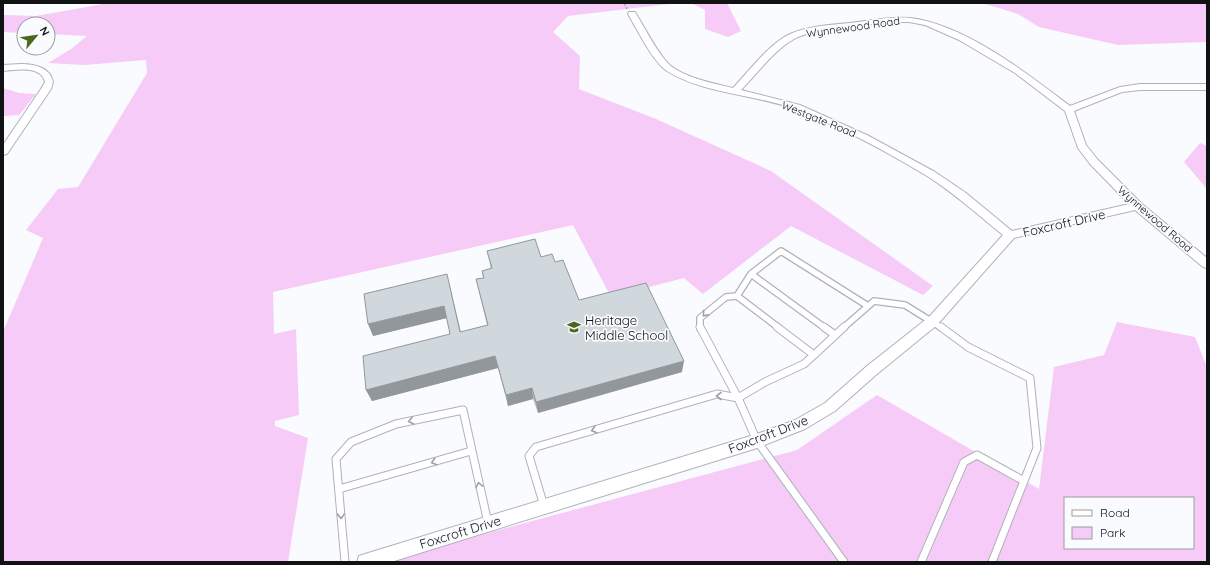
<svg xmlns="http://www.w3.org/2000/svg" width="1210" height="565" font-family="Quicksand,sans-serif">
<rect width="100%" height="100%" fill="#fafbfe"/>
<path fill="#f6cbf7" fill-rule="evenodd" d="M 109,3 L 677,3 L 568,16 L 553,32 L 580,56 L 579,89 L 656,119 L 771,171 L 933,286 L 923,295 L 791,226 L 703,294 L 684,278 L 611,297 L 573,225 L 273,292 L 274,334 L 296,329 L 299,415 L 275,421 L 275,426 L 308,438 L 288,562 L 3,562 L 3,332 L 43,238 L 26,230 L 58,189 L 78,187 L 147,73 L 146,60 L 84,65 L 48,63 L 71,49 L 87,36 L 48,34 L 48,24 L 24,24 L 24,33 L 3,32 L 3,15 L 36,16 Z
M 691,3 L 727,3 L 741,31 L 728,37 L 705,29 L 705,10 Z
M 982,3 L 1207,3 L 1207,42 L 1118,45 L 1039,27 L 1018,14 Z
M 3,88 L 19,93 L 36,94 L 19,115 L 3,116 Z
M 1200,143 L 1207,146 L 1207,189 L 1184,162 Z
M 1117,322 L 1195,337 L 1207,367 L 1207,562 L 380,562 L 797,450 L 877,395 L 1039,489 L 1054,367 L 1104,355 ZM 1065,498 L 1193,498 L 1193,548 L 1065,548 Z"/>
<g fill="none" stroke-linecap="round" stroke-linejoin="round">
<g stroke="#afb2b9" stroke-width="8">
<path id="service-far1" d="M 737,296 L 751,274
M 700,328 L 700,318 L 726,297 L 737,296 L 779,328
M 825,328 L 751,274 L 781,251 L 868,306
M 843,328 L 874,301 L 905,305 L 942,328"/>
</g>
<g stroke="#afb2b9" stroke-width="9">
<path id="service" d="M 700,327 L 738,398 L 765,382 L 804,364 L 814,355
M 777,327 L 814,355
M 824,327 L 835,335
M 941,327 L 968,347 L 1030,378 L 1037,448 L 992,562
M 814,355 L 844,327
M 339,489 L 471,451
M 544,506 L 529,456 L 536,447 L 717,394 L 738,398 L 757,441 L 844,562
M 345,562 L 336,459 L 351,442 L 396,424 L 463,410 L 488,523
M 921,562 L 964,462 L 977,455 L 1024,481"/>
</g>
<g stroke="#afb2b9" stroke-width="2">
<path id="minor" d="M 629,12 L 635,12 C 645,28 653,45 665,60 C 678,77 713,83 733,88 C 749,71 769,44 790,34 C 808,26 830,25 850,23 C 869,21 890,16 910,18 C 964,24 1028,74 1070,106 L 1120,87 L 1140,84 L 1207,84 L 1207,90 L 1140,90 L 1122,92 L 1074,111 L 1086,145 L 1098,160 L 1141,203 L 1207,258 L 1207,268 L 1203,267 L 1135,210 L 1014,238 L 937,325 L 877,374 L 835,411 L 805,429 L 757,448 L 391,562 L 357,562 L 359,556 L 365,554 L 757,434 L 795,420 L 825,403 L 867,366 L 929,317 L 1003,235 C 978,215 954,193 927,176 C 886,151 839,126 794,109 C 754,94 704,94 667,71 C 653,62 637,29 628,14 ZM 892,22 L 909,22 L 925,25 L 959,40 L 1015,73 L 1065,111 L 1078,148 L 1090,164 L 1129,204 L 1012,231 L 966,193 L 935,172 L 867,135 L 800,105 L 741,90 C 758,73 773,51 794,39 C 813,28 869,25 892,22 Z
M 21,64 C 34,64 50,67 53,82 L 51,89 L 7,154 L 3,155 L 3,145 L 41,89 L 45,82 C 41,65 16,70 3,71 L 3,65 Z"/>
</g>
<path stroke="#b2b3b6" stroke-width="2" stroke-dasharray="3 1.5" stroke-linecap="butt" d="M 624,3 L 627,9"/>
<use href="#service-far1" stroke="#fff" stroke-width="5.5"/>
<use href="#service" stroke="#fff" stroke-width="7"/>
<use href="#minor" fill="#fff" fill-rule="evenodd"/>
</g>
<path fill="#b4babe" d="M 487,251 L 541,257 L 555,262 L 579,300 L 682,372 L 538,413 L 533,399 L 508,406 L 498,368 L 372,401 L 366,390 L 450,334 L 447,318 L 373,336 L 450,286 L 461,332 L 487,325 L 476,279 L 483,278 L 482,271 L 491,269 Z"/>
<path fill="#92979b" d="M 444,306 L 447,318 L 373,336 L 368,324 Z
M 495,356 L 498,368 L 372,401 L 366,390 Z
M 684,361 L 682,372 L 538,413 L 536,402 Z
M 532,388 L 533,399 L 508,406 L 506,395 Z"/>
<path fill="#d1d8dd" stroke="#92979b" d="M 535,239 L 541,257 L 552,254 L 555,262 L 563,260 L 579,300 L 646,283 L 684,361 L 536,402 L 532,388 L 506,395 L 495,356 L 366,390 L 363,356 L 450,334 L 444,306 L 368,324 L 364,294 L 447,274 L 460,332 L 488,325 L 476,279 L 484,278 L 482,271 L 492,268 L 487,251 Z"/>
<defs><path id="oneway-chevron" d="M-2-3.5L2.5 0L-2 3.5" fill="none" stroke-width="1.6" stroke-linecap="round" stroke-linejoin="round"/></defs>
<g stroke="#a0a0a1">
<use href="#oneway-chevron" transform="translate(705 314) rotate(131)"/>
<use href="#oneway-chevron" transform="translate(719 396) rotate(-180)"/>
<use href="#oneway-chevron" transform="translate(411 421) rotate(167)"/>
<use href="#oneway-chevron" transform="translate(594 430) rotate(164)"/>
<use href="#oneway-chevron" transform="translate(434 462) rotate(163)"/>
<use href="#oneway-chevron" transform="translate(479 485) rotate(-103)"/>
<use href="#oneway-chevron" transform="translate(341 516) rotate(88)"/>
</g>
<defs>
<g id="school-bare" transform="scale(1.08)"><path d="M0-5L7-2L0 1L-7-2ZM-4 1L0 2.5L4 1V4Q0 6-4 4Z" fill="#49681d" stroke="#fafbfe" stroke-width="2.5" paint-order="stroke"/></g>
</defs>
<g fill-rule="evenodd">
<use href="#school-bare" x="574" y="327"/>
</g>
<g text-anchor="middle" stroke-width="3.5" stroke-linejoin="round" paint-order="stroke">
<g font-size="11" fill="#111214" stroke="#fafbfe">
<text transform="translate(853 27) rotate(-8)" y="4">Wynnewood Road</text>
<text transform="translate(819 119) rotate(22)" y="4">Westgate Road</text>
<text transform="translate(1155 219) rotate(41)" y="4">Wynnewood Road</text>
</g>
<g font-size="13" fill="#111214" stroke="#fafbfe">
<text transform="translate(1064 223) rotate(-13)" y="5">Foxcroft Drive</text>
<text transform="translate(768 434) rotate(-21)" y="5">Foxcroft Drive</text>
<text transform="translate(460 532) rotate(-17)" y="5">Foxcroft Drive</text>
</g>
<g font-size="13" fill="#111214" stroke="#fafbfe" text-anchor="start">
<text x="585" y="325">Heritage<tspan x="585" dy="15">Middle School</tspan></text>
</g>
</g>
<rect width="1210" height="565" fill="none" stroke="#111214" stroke-width="8"/>
<rect x="1064" y="497" width="130" height="52" fill="#fafbfe" stroke="#9d9ea0"/>
<rect x="1072" y="510" width="20" height="6" fill="#ffffff" stroke="#9d9ea0"/>
<text x="1100" y="517" font-size="12" fill="#111214">Road</text>
<rect x="1072" y="527" width="20" height="12" fill="#f6cbf7" stroke="#9d9ea0"/>
<text x="1100" y="537" font-size="12" fill="#111214">Park</text>
<g transform="translate(36 36) rotate(61)"><circle r="19" fill="#fafbfe" stroke="#9d9ea0"/>
<path d="M0-3L7 15L0 10L-7 15Z" fill="#49681d"/>
<text y="-6" font-size="11" font-weight="bold" text-anchor="middle" fill="#111214">N</text>
</g>
</svg>
